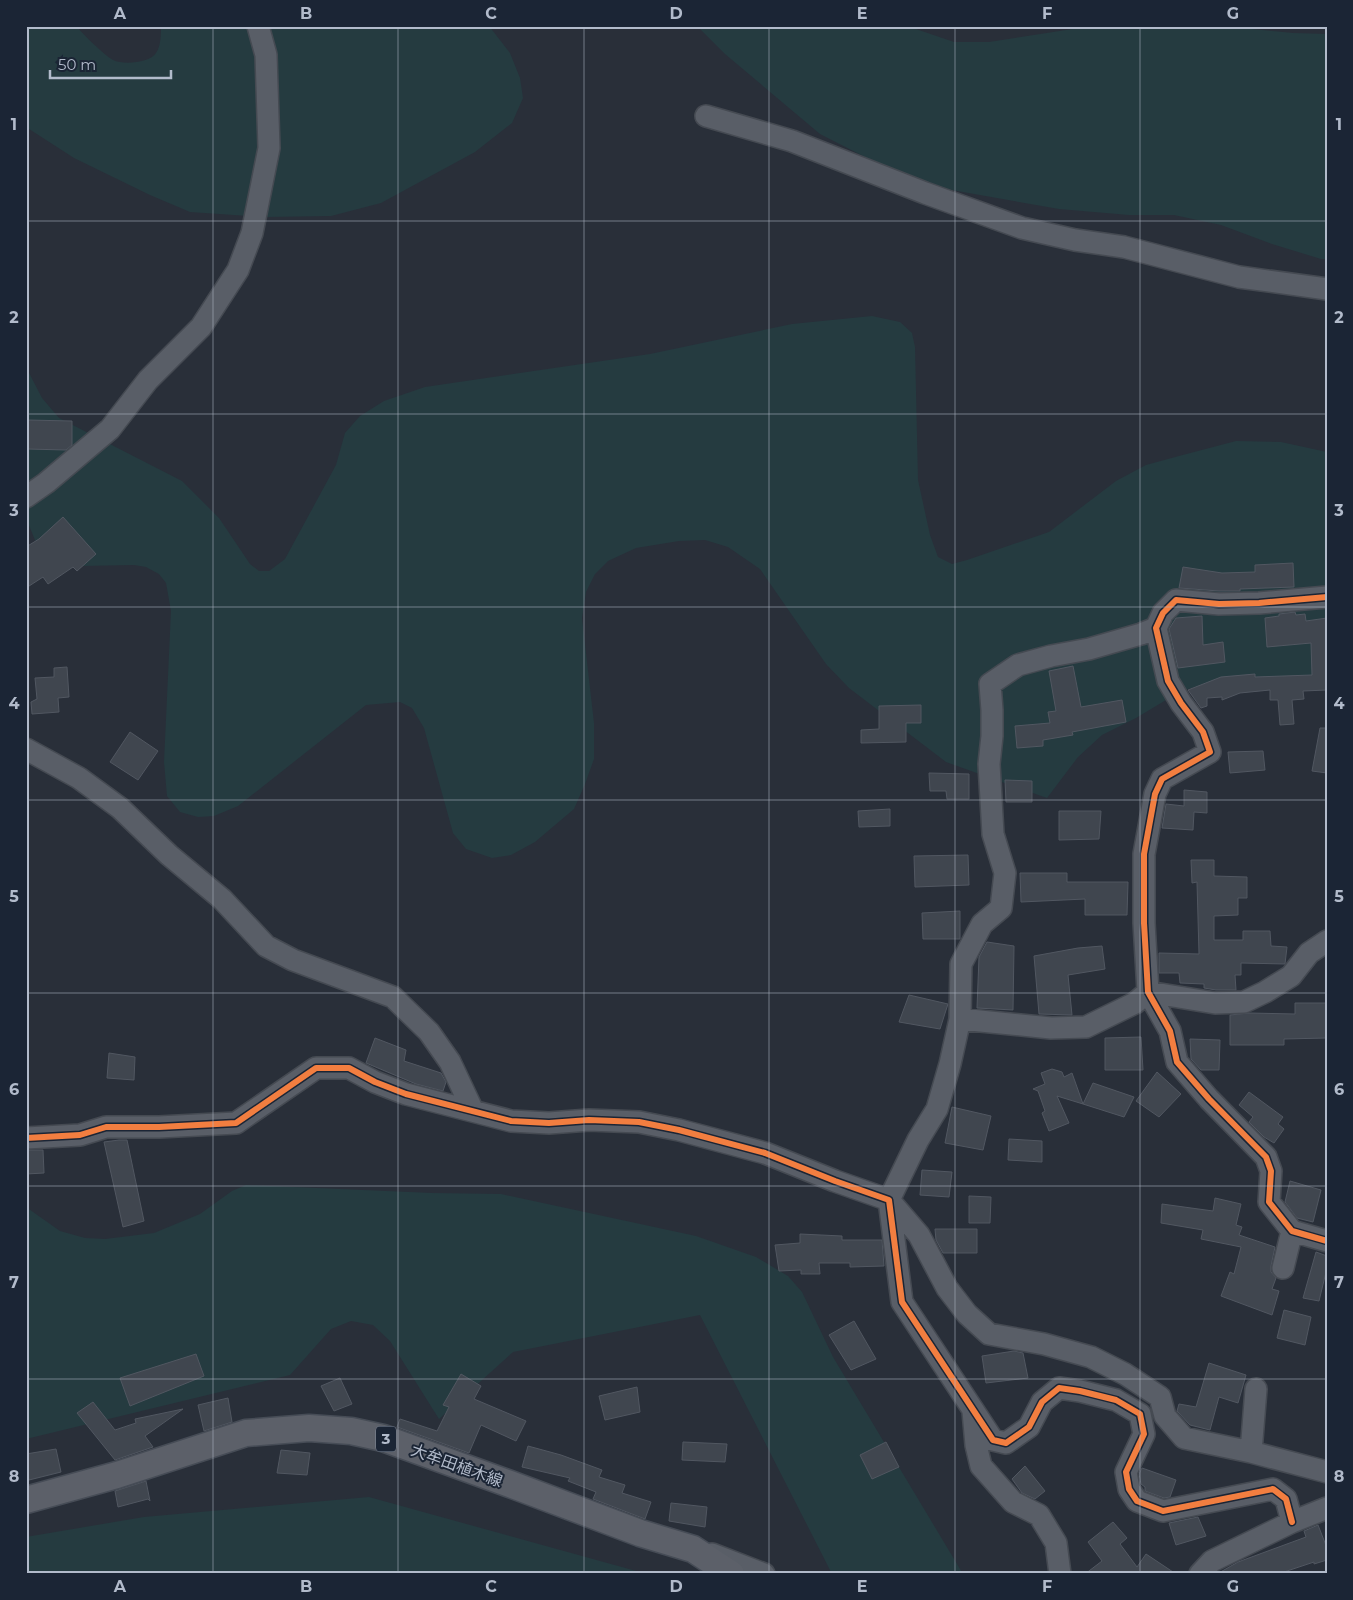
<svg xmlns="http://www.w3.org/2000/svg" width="1353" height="1600" font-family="Montserrat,'Noto Sans JP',sans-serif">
<rect width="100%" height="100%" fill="#292f39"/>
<path fill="#253b40" d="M 26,26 L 76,26 C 84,35 103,54 113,60 C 123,65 150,63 156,53 C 161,46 161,34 161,26 L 489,26 L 510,53 L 520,78 L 523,98 L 512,123 L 475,152 L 381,203 L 331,216 L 264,217 L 190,212 L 150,195 L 74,158 L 26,127 Z
M 697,26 L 907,26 L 954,42 L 989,42 L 1092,26 L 1223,26 L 1293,33 L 1327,34 L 1327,259 L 1321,259 L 1272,244 L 1221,225 L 1174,215 L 1129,215 L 1059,209 L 918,184 L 820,134 L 725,54 Z
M 872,316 L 900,322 L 912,333 L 915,347 L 918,480 L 930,535 L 938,557 L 952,564 L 967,560 L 1049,532 L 1116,481 L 1146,465 L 1179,456 L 1236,441 L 1281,442 L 1327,452 L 1327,680 L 1237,676 L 1181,691 L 1136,718 L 1102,735 L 1078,757 L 1047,798 L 946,762 L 849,688 L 826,664 L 760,569 L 728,547 L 705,540 L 679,541 L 636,548 L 608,561 L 595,574 L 586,592 L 582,618 L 594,723 L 594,759 L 585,784 L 574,809 L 535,842 L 511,855 L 492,858 L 466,849 L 453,833 L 424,728 L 412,708 L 400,702 L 366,705 L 238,806 L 214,816 L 198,817 L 180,812 L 167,796 L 164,762 L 171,611 L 166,583 L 159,574 L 146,567 L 134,565 L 80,566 L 37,545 L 26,518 L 26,367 L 42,398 L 59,418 L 182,481 L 219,518 L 250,564 L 259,571 L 269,571 L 285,559 L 336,465 L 345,433 L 360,416 L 384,401 L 425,387 L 650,354 L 792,324 Z
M 246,1185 L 432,1193 L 501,1194 L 696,1236 L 756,1257 L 788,1276 L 802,1292 L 833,1357 L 963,1574 L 837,1574 L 831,1572 L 700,1315 L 513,1352 L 439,1419 L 390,1341 L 373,1325 L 351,1321 L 331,1329 L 290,1375 L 26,1439 L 26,1207 L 60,1231 L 85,1238 L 105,1239 L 154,1233 L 200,1214 L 232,1191 Z
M 369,1497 L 647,1574 L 26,1574 L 26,1537 L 144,1517 Z"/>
<path fill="#40464f" stroke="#515761" d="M 27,420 L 72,421 L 72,445 L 66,450 L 27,449 Z
M 63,517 L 96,554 L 77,571 L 73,567 L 48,584 L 43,577 L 26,588 L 26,547 L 39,539 Z
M 1293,563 L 1294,587 L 1240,589 L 1240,591 L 1219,591 L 1179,588 L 1183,567 L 1222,573 L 1255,572 L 1255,565 Z
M 1295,612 L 1296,615 L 1305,614 L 1306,621 L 1327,618 L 1327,690 L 1303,691 L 1304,699 L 1292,700 L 1294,724 L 1280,725 L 1278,700 L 1270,700 L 1270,690 L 1240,693 L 1222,700 L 1222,697 L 1207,698 L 1207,706 L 1201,708 L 1188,690 L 1221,677 L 1255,674 L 1255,677 L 1312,675 L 1311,643 L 1267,647 L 1265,618 L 1279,616 L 1279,614 Z
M 1202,616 L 1203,645 L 1223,642 L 1225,662 L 1178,668 L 1169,629 L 1176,618 Z
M 1073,666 L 1081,707 L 1122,700 L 1126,722 L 1072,732 L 1073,735 L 1043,740 L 1043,746 L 1017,748 L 1015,726 L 1050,723 L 1048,712 L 1056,711 L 1049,671 Z
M 67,667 L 69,697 L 58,698 L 59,712 L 32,714 L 31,702 L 37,699 L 35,678 L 54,677 L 54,668 Z
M 921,705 L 921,723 L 906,723 L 906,742 L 861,743 L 861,730 L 879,729 L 879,706 Z
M 1320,728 L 1327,728 L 1327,773 L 1312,771 Z
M 130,732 L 158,751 L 138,780 L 110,762 Z
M 1263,751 L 1265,770 L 1230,773 L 1228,752 Z
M 929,773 L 969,774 L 969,799 L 947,799 L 946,791 L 930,791 Z
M 1005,780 L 1032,781 L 1032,802 L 1006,802 Z
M 1184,790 L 1207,792 L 1207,813 L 1194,812 L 1193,830 L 1162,828 L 1166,804 L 1184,806 Z
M 890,809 L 890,826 L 859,827 L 858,811 Z
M 1059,811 L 1101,811 L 1099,839 L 1059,840 Z
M 968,855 L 969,885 L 915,887 L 914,856 Z
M 1191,860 L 1214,860 L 1214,876 L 1247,877 L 1247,898 L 1238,898 L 1238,915 L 1214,916 L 1214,940 L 1243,940 L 1243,931 L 1270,931 L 1271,946 L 1287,947 L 1285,964 L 1241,963 L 1241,975 L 1235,975 L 1236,990 L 1216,990 L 1204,988 L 1204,984 L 1180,983 L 1179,973 L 1159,973 L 1159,953 L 1199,954 L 1197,882 L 1192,883 Z
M 1020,873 L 1067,873 L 1067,882 L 1128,882 L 1127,915 L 1085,915 L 1085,899 L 1021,902 Z
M 960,911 L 960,939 L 923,939 L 922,913 Z
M 987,942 L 1014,946 L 1013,1010 L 977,1008 L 979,957 Z
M 1102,946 L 1105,969 L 1068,975 L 1072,1015 L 1039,1014 L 1034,956 L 1078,948 Z
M 909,995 L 948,1004 L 940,1029 L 899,1022 Z
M 1295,1003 L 1327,1003 L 1327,1038 L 1284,1039 L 1284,1045 L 1230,1045 L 1230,1015 L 1249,1013 L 1295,1014 Z
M 1141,1037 L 1143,1070 L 1105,1070 L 1105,1038 Z
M 375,1038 L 406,1050 L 404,1061 L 441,1073 L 446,1082 L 443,1091 L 416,1084 L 366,1063 Z
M 1190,1039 L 1220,1040 L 1219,1070 L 1201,1070 L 1191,1059 Z
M 109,1053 L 135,1057 L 134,1080 L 107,1078 Z
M 1052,1069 L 1062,1072 L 1064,1077 L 1072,1073 L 1083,1104 L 1057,1096 L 1069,1123 L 1049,1131 L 1042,1113 L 1045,1111 L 1038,1091 L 1033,1089 L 1045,1084 L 1041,1073 Z
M 1157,1072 L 1181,1094 L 1159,1117 L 1136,1101 Z
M 1093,1083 L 1134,1097 L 1124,1117 L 1083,1104 Z
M 1249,1092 L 1283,1117 L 1278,1124 L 1284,1129 L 1274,1143 L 1264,1137 L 1249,1122 L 1253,1117 L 1239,1105 Z
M 952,1107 L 991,1116 L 983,1150 L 945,1143 Z
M 1009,1139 L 1042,1141 L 1042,1162 L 1008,1160 Z
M 119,1140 L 127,1140 L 144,1221 L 123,1227 L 104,1142 Z
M 26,1150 L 43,1150 L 44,1173 L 26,1174 Z
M 922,1170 L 952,1172 L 949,1197 L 920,1195 Z
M 1290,1181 L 1321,1190 L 1313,1222 L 1297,1218 L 1285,1202 Z
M 969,1196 L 991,1197 L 990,1223 L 969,1223 Z
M 1215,1198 L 1241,1204 L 1236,1225 L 1242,1227 L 1239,1235 L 1275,1247 L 1271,1266 L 1271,1272 L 1276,1278 L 1272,1289 L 1279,1291 L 1272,1315 L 1221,1296 L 1230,1272 L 1234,1274 L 1241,1247 L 1201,1239 L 1203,1230 L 1161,1223 L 1162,1204 L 1213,1211 Z
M 935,1229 L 977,1229 L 977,1253 L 943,1253 L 936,1240 Z
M 800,1234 L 842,1236 L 842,1240 L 882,1240 L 884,1266 L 850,1267 L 850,1263 L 819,1263 L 820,1274 L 801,1274 L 801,1270 L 779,1271 L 775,1245 L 800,1243 Z
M 1316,1252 L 1327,1256 L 1327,1268 L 1319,1301 L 1303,1298 Z
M 1284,1310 L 1311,1317 L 1305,1345 L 1277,1338 Z
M 854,1321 L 876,1359 L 851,1370 L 829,1335 Z
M 1014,1351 L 1023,1353 L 1028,1378 L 986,1383 L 982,1356 Z
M 196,1354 L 204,1376 L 130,1406 L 120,1378 Z
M 1209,1363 L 1246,1375 L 1238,1403 L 1219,1397 L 1210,1430 L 1190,1425 L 1177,1411 L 1179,1404 L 1196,1407 Z
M 461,1374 L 481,1386 L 474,1399 L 526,1421 L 516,1441 L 481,1425 L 469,1453 L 397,1427 L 400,1419 L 437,1431 L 449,1407 L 443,1405 Z
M 340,1378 L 352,1404 L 334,1411 L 321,1386 Z
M 637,1387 L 640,1412 L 605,1420 L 599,1396 Z
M 228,1398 L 232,1422 L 204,1431 L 198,1405 Z
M 93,1402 L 115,1430 L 136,1423 L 135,1419 L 183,1409 L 145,1436 L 153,1447 L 115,1460 L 77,1413 Z
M 683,1442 L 727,1444 L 725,1462 L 682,1460 Z
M 886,1442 L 899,1467 L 872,1479 L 860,1455 Z
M 528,1446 L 561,1455 L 602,1470 L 599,1477 L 625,1485 L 622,1493 L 651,1502 L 645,1519 L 593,1499 L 596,1492 L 568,1481 L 570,1478 L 522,1467 Z
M 56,1449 L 61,1472 L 29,1480 L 26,1468 L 26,1454 Z
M 281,1450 L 310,1453 L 307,1475 L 277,1473 Z
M 1025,1466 L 1045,1491 L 1035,1499 L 1022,1493 L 1012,1479 Z
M 1142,1468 L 1176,1480 L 1170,1497 L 1164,1498 L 1145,1491 L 1145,1487 L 1141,1484 L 1139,1474 Z
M 146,1481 L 150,1501 L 148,1499 L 118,1507 L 115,1491 Z
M 671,1503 L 707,1507 L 705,1527 L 669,1521 Z
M 1198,1517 L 1206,1536 L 1176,1545 L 1169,1523 Z
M 1113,1522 L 1127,1538 L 1120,1544 L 1137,1567 L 1146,1554 L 1176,1574 L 1085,1574 L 1102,1561 L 1088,1542 Z
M 1318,1525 L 1327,1548 L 1327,1560 L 1314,1564 L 1314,1562 L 1278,1574 L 1217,1574 L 1238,1562 L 1306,1537 L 1304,1531 Z"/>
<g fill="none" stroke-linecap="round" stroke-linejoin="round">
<g stroke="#454a52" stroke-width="24">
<path id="minor" d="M 706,116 L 792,141 L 925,193 L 1022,228 L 1075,240 L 1124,247 L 1239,277 L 1327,289
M 26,497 L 46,483 L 110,429 L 148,380 L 201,327 L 238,270 L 252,233 L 269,148 L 266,55 L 258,26
M 1327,597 L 1259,603 L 1219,604 L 1176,600 L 1163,613 L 1156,628 L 1168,681 L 1181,703 L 1203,732 L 1210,752 L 1162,779 L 1155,794 L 1144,854 L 1144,923 L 1148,992 L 1170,1031 L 1177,1062 L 1209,1099 L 1266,1157 L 1271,1171 L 1269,1202 L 1292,1231 L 1327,1241
M 1156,628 L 1141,634 L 1089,649 L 1051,656 L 1018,665 L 990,684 L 992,710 L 992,736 L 989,764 L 993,834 L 1005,873 L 1001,908 L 982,924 L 961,964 L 960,1019 L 950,1064 L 937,1109 L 918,1140 L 889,1200 L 919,1235 L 947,1288 L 967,1314 L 989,1334 L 1044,1344 L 1091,1357 L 1125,1374 L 1160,1397 L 1165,1416 L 1184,1438 L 1251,1452 L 1327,1472
M 26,749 L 79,778 L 120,808 L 169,855 L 222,899 L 266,946 L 293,960 L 393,997 L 429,1032 L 450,1062 L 473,1111
M 960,1019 L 1051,1028 L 1086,1027 L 1135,1003 L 1148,992 L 1215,1003 L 1244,1002 L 1265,992 L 1291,976 L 1309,953 L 1327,941
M 26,1138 L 80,1135 L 106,1127 L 159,1127 L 236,1123 L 316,1068 L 349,1068 L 375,1082 L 406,1094 L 511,1121 L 549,1123 L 589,1120 L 639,1122 L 679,1130 L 765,1153 L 835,1181 L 889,1200 L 902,1302 L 993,1440 L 1006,1443 L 1029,1427 L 1042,1402 L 1059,1388 L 1080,1391 L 1116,1400 L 1140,1414 L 1144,1434 L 1126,1472 L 1129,1489 L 1137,1501 L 1163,1511 L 1273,1489 L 1286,1499 L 1292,1522
M 1283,1268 L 1292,1231
M 973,1411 L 976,1445 L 981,1466 L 1013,1502 L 1039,1515 L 1056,1543 L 1060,1574
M 1251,1452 L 1256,1389
M 712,1554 L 764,1574
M 1200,1574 L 1212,1561 L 1292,1522 L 1327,1508"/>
</g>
<g stroke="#464c56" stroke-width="29">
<path id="major" d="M 26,1500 L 117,1475 L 246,1433 L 309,1428 L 351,1431 L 383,1438 L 510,1484 L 640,1533 L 693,1549 L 731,1574"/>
</g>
<use href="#minor" stroke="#595e67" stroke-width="21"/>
<use href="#major" stroke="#5c6069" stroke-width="26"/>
<g stroke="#1b2535" stroke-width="9">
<path id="cycleway" d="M 1327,597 L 1259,603 L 1219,604 L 1176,600 L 1163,613 L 1156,628 L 1168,681 L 1181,703 L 1203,732 L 1210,752 L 1162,779 L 1155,794 L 1144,854 L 1144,923 L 1148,992 L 1170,1031 L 1177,1062 L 1209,1099 L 1266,1157 L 1271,1171 L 1269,1202 L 1292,1231 L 1327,1241
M 26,1138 L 80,1135 L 106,1127 L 159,1127 L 236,1123 L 316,1068 L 349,1068 L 375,1082 L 406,1094 L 511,1121 L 549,1123 L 589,1120 L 639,1122 L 679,1130 L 765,1153 L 835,1181 L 889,1200 L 902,1302 L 993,1440 L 1006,1443 L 1029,1427 L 1042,1402 L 1059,1388 L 1080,1391 L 1116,1400 L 1140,1414 L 1144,1434 L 1126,1472 L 1129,1489 L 1137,1501 L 1163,1511 L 1273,1489 L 1286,1499 L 1292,1522"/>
</g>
<use href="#cycleway" stroke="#f27e40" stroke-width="6"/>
</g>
<path fill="none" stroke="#b2bbcb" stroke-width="1" stroke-opacity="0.55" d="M 213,26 L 213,1574M 398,26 L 398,1574M 584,26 L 584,1574M 769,26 L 769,1574M 955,26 L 955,1574M 1140,26 L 1140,1574M 26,221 L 1327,221M 26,414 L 1327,414M 26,607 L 1327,607M 26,800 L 1327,800M 26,993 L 1327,993M 26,1186 L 1327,1186M 26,1379 L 1327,1379"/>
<g text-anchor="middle" stroke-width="4" stroke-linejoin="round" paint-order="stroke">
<rect fill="#1b2535" stroke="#858e9e" stroke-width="1" x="376" y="1426.5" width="20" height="25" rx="4"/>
<g font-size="15" font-weight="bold" fill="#b2bbcb">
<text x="386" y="1444">3</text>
</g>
<g font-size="16" fill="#b2bbcb" stroke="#1b2535">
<text transform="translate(457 1465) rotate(20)" y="6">大牟田植木線</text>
</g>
</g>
<rect width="1353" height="1600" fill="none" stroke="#1b2535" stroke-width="55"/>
<path d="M50 70v8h121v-8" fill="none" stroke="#b2bbcb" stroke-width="2.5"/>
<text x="58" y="70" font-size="15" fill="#b2bbcb" stroke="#1b2535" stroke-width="4" paint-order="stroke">50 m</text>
<rect x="28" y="28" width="1298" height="1544" fill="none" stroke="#b2bbcb" stroke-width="2"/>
<g font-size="16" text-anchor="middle" font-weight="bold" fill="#b2bbcb">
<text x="120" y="19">A</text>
<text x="306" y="19">B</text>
<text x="491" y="19">C</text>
<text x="676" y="19">D</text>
<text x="862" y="19">E</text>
<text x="1047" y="19">F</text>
<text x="1233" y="19">G</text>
<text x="14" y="130">1</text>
<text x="1339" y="130">1</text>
<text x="14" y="323">2</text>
<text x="1339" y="323">2</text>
<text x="14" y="516">3</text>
<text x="1339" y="516">3</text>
<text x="14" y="709">4</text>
<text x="1339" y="709">4</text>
<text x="14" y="902">5</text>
<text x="1339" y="902">5</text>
<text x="14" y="1095">6</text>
<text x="1339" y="1095">6</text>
<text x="14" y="1288">7</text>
<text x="1339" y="1288">7</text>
<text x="14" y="1482">8</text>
<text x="1339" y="1482">8</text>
<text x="120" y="1592">A</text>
<text x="306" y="1592">B</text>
<text x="491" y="1592">C</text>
<text x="676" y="1592">D</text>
<text x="862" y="1592">E</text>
<text x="1047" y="1592">F</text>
<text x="1233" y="1592">G</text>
</g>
</svg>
